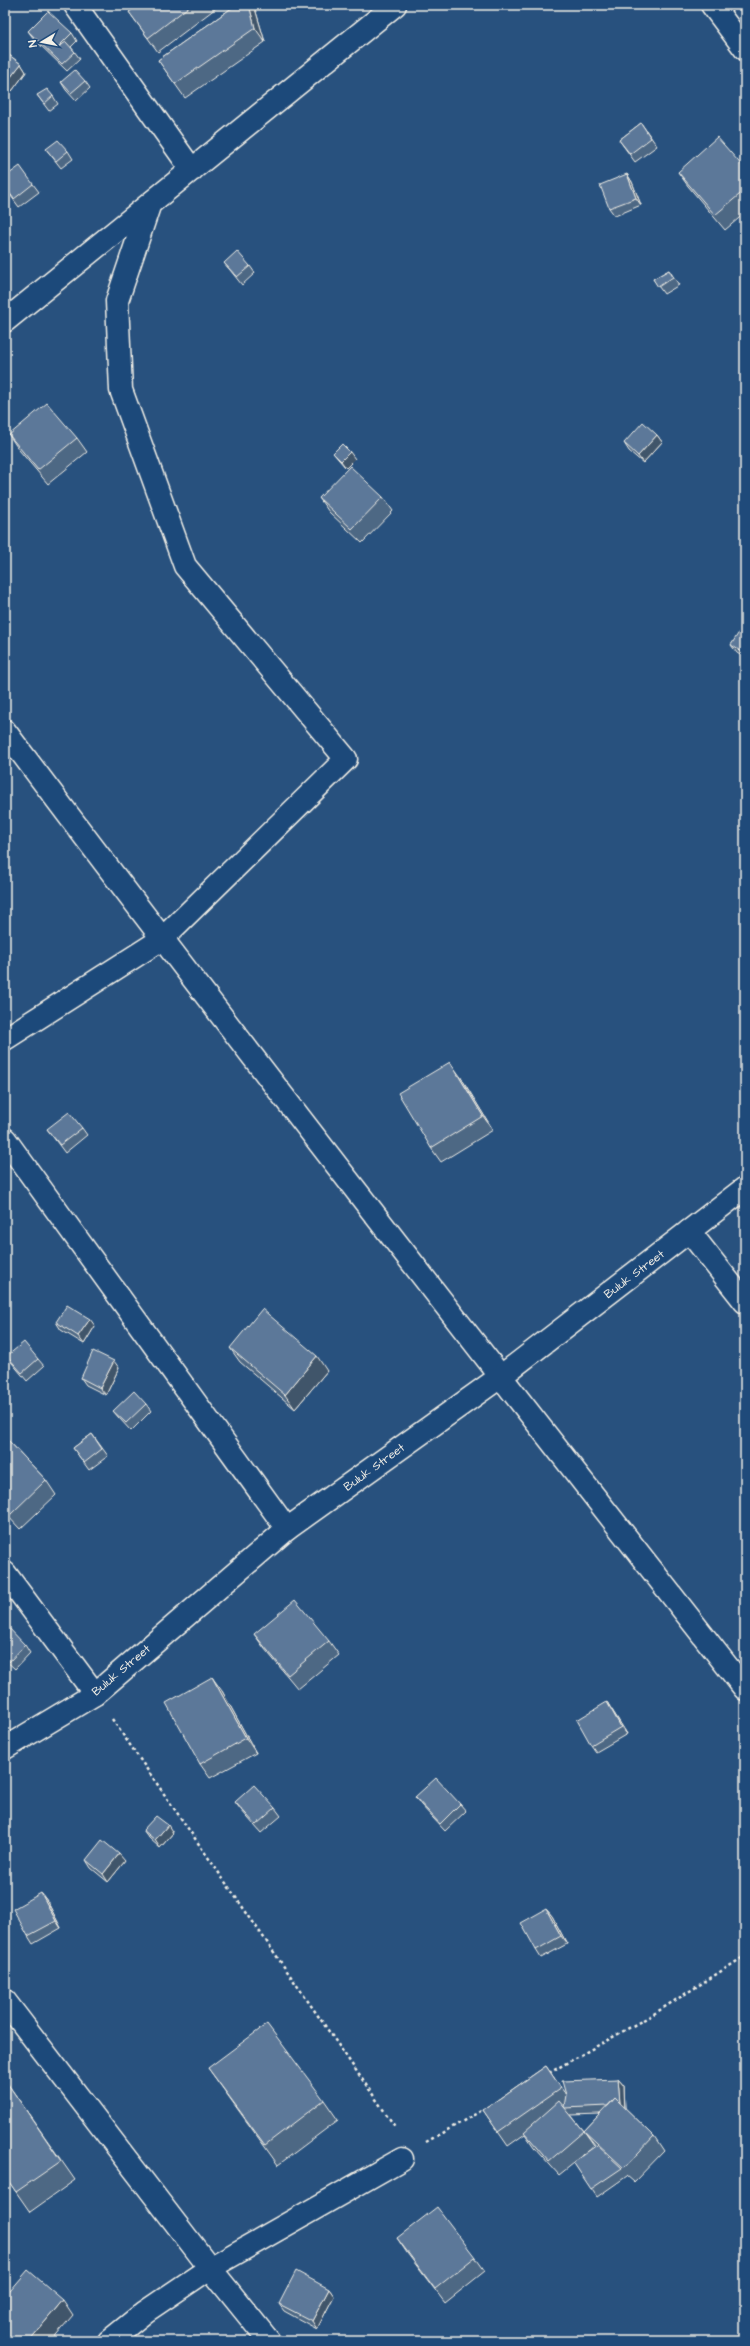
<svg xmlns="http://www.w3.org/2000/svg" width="750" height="2346" font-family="'Architects Daughter',sans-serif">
<rect width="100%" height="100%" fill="#28517e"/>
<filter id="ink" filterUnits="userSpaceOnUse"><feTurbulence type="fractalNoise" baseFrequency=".025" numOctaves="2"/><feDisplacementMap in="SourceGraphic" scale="8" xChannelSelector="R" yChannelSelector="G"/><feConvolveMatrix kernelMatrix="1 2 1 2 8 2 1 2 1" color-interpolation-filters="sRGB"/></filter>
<g filter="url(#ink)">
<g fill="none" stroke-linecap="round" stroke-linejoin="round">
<g stroke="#f4f1e8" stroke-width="25">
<path id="minor" d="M 75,5 L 192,170
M 712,5 L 745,49
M 5,321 L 395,5
M 5,731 C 247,1053 496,1371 745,1689
M 5,1039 L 162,939 L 346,759 L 185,566 L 121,390 L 117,301 L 149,206
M 5,1139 L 287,1529
M 689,1231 L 745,1302
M 5,1573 L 95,1694
M 5,2001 L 210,2268 L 269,2341
M 109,2341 L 145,2312 L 210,2268 L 402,2159"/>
</g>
<g stroke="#f4f1e8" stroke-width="25">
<path id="tertiary" d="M 5,1748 L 95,1694 L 287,1529 L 500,1377 L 745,1188"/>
</g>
<path stroke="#f4f1e8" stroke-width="2.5" stroke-dasharray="3 3" stroke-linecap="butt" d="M 112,1719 L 396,2128
M 549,2073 L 652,2015 L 745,1956
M 426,2142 L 488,2107"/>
<use href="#minor" stroke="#1f4a7a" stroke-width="22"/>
<use href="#tertiary" stroke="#1f4a7a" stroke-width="22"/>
</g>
<path fill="#4e6784" stroke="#f4f1e8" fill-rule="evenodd" d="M 138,5 L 220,5 L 158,52 L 129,12 Z
M 236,5 L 252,5 L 256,12 L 265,42 L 185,98 L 158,60 Z
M 28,31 L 72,33 L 77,41 L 71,47 L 80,59 L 67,71 L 34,39 Z
M 5,52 L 21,64 L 26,72 L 12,91 L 5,86 Z
M 85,81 L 90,88 L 76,101 L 66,90 L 61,82 Z
M 37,95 L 53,96 L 58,104 L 49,111 Z
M 641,123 L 657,146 L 635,162 L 619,140 Z
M 46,149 L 68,151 L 73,159 L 61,168 Z
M 745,169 L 745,213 L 725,230 L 688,186 L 678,172 Z
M 627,174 L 632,182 L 641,205 L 615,216 L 609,208 Z
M 5,177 L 33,184 L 39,192 L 19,207 L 5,188 Z
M 224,263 L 250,266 L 255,273 L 242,285 L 230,270 Z
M 669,270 L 679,285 L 664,294 L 653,279 Z
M 9,435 L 77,438 L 87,452 L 48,484 L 19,450 Z
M 657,435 L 662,442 L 643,463 L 629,451 L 624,443 Z
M 333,453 L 355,459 L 346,468 L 339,460 Z
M 383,497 L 393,511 L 362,543 L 329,512 L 319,498 Z
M 745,627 L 745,658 L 737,653 L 731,645 Z
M 460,1076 L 493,1130 L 441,1162 L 431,1148 Z
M 82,1128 L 87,1135 L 65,1153 L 47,1129 Z
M 56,1322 L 95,1326 L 84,1344 L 61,1330 Z
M 230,1348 L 327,1371 L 295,1409 L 240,1362 Z
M 7,1356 L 38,1359 L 44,1366 L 27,1381 L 12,1363 Z
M 119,1368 L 106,1395 L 86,1385 L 81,1378 Z
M 146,1404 L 151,1411 L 131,1431 L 119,1418 L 113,1411 Z
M 92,1434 L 108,1456 L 89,1470 L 73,1448 Z
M 5,1437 L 46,1480 L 56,1495 L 20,1529 L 5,1513 Z
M 5,1629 L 25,1645 L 30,1653 L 15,1669 L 5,1660 Z
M 254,1634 L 329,1641 L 339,1655 L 298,1689 L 264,1648 Z
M 222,1691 L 256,1753 L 210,1778 L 200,1764 Z
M 612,1710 L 627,1734 L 596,1752 L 591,1745 Z
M 415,1797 L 460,1804 L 466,1811 L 445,1831 L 421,1805 Z
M 235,1802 L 275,1808 L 281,1816 L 261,1833 L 241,1810 Z
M 143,1830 L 173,1833 L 160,1848 L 149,1838 Z
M 86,1860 L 125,1861 L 108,1882 L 91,1868 Z
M 41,1893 L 47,1901 L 61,1928 L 33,1944 L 28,1936 Z
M 546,1909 L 552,1916 L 567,1944 L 541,1958 L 536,1950 Z
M 546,2066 L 566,2095 L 618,2079 L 624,2086 L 625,2108 L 654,2136 L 664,2151 L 634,2182 L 627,2176 L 597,2197 L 574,2163 L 559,2175 L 534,2147 L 525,2134 L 508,2146 L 483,2110 ZM 600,2114 L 584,2131 L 596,2146 L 581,2156 L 594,2145 L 584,2131 L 571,2115 Z
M 208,2068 L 324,2100 L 338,2120 L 278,2165 Z
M 5,2080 L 75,2180 L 30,2212 L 5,2176 Z
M 397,2238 L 475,2257 L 485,2271 L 445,2303 L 407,2253 Z
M 329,2289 L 334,2296 L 317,2329 L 284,2311 L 279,2304 Z"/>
<path fill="#40546b" stroke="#f4f1e8" d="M 249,5 L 252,5 L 256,12 L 265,42 L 255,28 Z
M 21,64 L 26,72 L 12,91 L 6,83 Z
M 627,174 L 632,182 L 641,205 L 636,198 Z
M 657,435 L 662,442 L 643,463 L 638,456 Z
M 350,452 L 355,459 L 346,468 L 341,461 Z
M 450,1062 L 460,1076 L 493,1130 L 483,1116 Z
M 5,1189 L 9,1195 L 5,1200 Z
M 90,1319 L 95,1326 L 84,1344 L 78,1336 Z
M 317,1356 L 327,1371 L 295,1409 L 285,1395 Z
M 114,1361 L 119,1368 L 106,1395 L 100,1388 Z
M 212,1677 L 222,1691 L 256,1753 L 246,1738 Z
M 607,1702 L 627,1734 L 621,1727 Z
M 168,1825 L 173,1833 L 160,1848 L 155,1840 Z
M 119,1854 L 125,1861 L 108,1882 L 103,1874 Z
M 41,1893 L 47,1901 L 61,1928 L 56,1921 Z
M 546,1909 L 552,1916 L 567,1944 L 561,1936 Z
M 618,2079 L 624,2086 L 625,2113 L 620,2105 Z
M 329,2289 L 334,2296 L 317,2329 L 312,2321 Z
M 63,2300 L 73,2315 L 51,2341 L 29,2341 Z"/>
<path fill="#5b7899" stroke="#f4f1e8" d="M 138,5 L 191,5 L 148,38 L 129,12 Z
M 236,5 L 249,5 L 255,28 L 175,84 L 158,60 Z
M 48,11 L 72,33 L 57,48 L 66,42 L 75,52 L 62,64 L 28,31 Z
M 5,52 L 21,64 L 6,83 L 5,83 Z
M 75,70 L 85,81 L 71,93 L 61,82 Z
M 47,89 L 53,96 L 44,104 L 37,95 Z
M 641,123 L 651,138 L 630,154 L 619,140 Z
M 717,137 L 745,169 L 745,190 L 715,215 L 678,172 Z
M 58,140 L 68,151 L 56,161 L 46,149 Z
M 20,166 L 33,184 L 14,199 L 5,187 L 5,177 Z
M 627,174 L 636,198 L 609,208 L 600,185 Z
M 237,251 L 250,266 L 237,277 L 224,263 Z
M 669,270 L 673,277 L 658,287 L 653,279 Z
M 47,403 L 77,438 L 38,470 L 9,435 Z
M 643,422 L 657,435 L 638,456 L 624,443 Z
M 342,444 L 350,452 L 341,461 L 333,453 Z
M 350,466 L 383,497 L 352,529 L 319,498 Z
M 743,626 L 745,627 L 745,654 L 731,645 Z
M 450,1062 L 483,1116 L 431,1148 L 398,1093 Z
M 69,1112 L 82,1128 L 60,1145 L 47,1129 Z
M 67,1305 L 90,1319 L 78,1336 L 56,1322 Z
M 262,1309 L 317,1356 L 285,1395 L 230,1348 Z
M 24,1342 L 38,1359 L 22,1373 L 7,1356 Z
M 93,1351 L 114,1361 L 100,1388 L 81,1378 Z
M 134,1391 L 146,1404 L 126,1423 L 113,1411 Z
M 92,1434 L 102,1449 L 84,1463 L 73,1448 Z
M 5,1437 L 46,1480 L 10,1515 L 5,1510 Z
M 295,1600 L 329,1641 L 288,1675 L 254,1634 Z
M 7,1626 L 25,1645 L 9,1662 L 5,1657 L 5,1629 Z
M 212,1677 L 246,1738 L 200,1764 L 166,1703 Z
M 607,1702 L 621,1727 L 591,1745 L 577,1720 Z
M 436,1778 L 460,1804 L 440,1824 L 415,1797 Z
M 254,1785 L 275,1808 L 256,1825 L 235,1802 Z
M 156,1816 L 168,1825 L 155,1840 L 143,1830 Z
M 102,1840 L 119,1854 L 103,1874 L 86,1860 Z
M 41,1893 L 56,1921 L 28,1936 L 13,1909 Z
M 546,1909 L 561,1936 L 536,1950 L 521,1923 Z
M 267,2024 L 324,2100 L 265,2145 L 208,2068 Z
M 546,2066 L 561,2088 L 498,2132 L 483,2110 Z
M 618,2079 L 620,2103 L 615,2098 L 608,2106 L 565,2108 L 564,2107 L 566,2095 L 562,2081 Z
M 5,2080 L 61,2161 L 16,2192 L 5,2176 Z
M 615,2098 L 654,2136 L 624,2168 L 584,2131 Z
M 559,2101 L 584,2131 L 549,2161 L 524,2132 Z
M 597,2145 L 622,2168 L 591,2189 L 573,2162 Z
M 437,2207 L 475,2257 L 435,2289 L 397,2238 Z
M 28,2270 L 63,2300 L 29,2341 L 5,2341 L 5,2297 Z
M 296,2271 L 329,2289 L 312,2321 L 279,2304 Z
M 385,2339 L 386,2341 L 380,2341 Z"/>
</g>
<g text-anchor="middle" stroke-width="3" stroke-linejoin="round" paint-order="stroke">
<g font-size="12" fill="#f4f1e8" stroke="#1f4a7a">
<text transform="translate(634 1274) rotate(-37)" y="4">Buluk Street</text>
<text transform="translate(374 1467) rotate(-36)" y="4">Buluk Street</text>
<text transform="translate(121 1670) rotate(-40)" y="4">Buluk Street</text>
</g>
</g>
<rect width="750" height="2346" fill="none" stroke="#1f4a7a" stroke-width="20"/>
<rect x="10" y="10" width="730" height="2326" fill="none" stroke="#f4f1e8" stroke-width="1.5" filter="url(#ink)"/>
<g transform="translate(42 42) rotate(260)" stroke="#1f4a7a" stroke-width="3" paint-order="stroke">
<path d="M0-3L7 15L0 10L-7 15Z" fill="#f4f1e8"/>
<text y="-6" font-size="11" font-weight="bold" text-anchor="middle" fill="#f4f1e8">N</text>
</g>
</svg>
